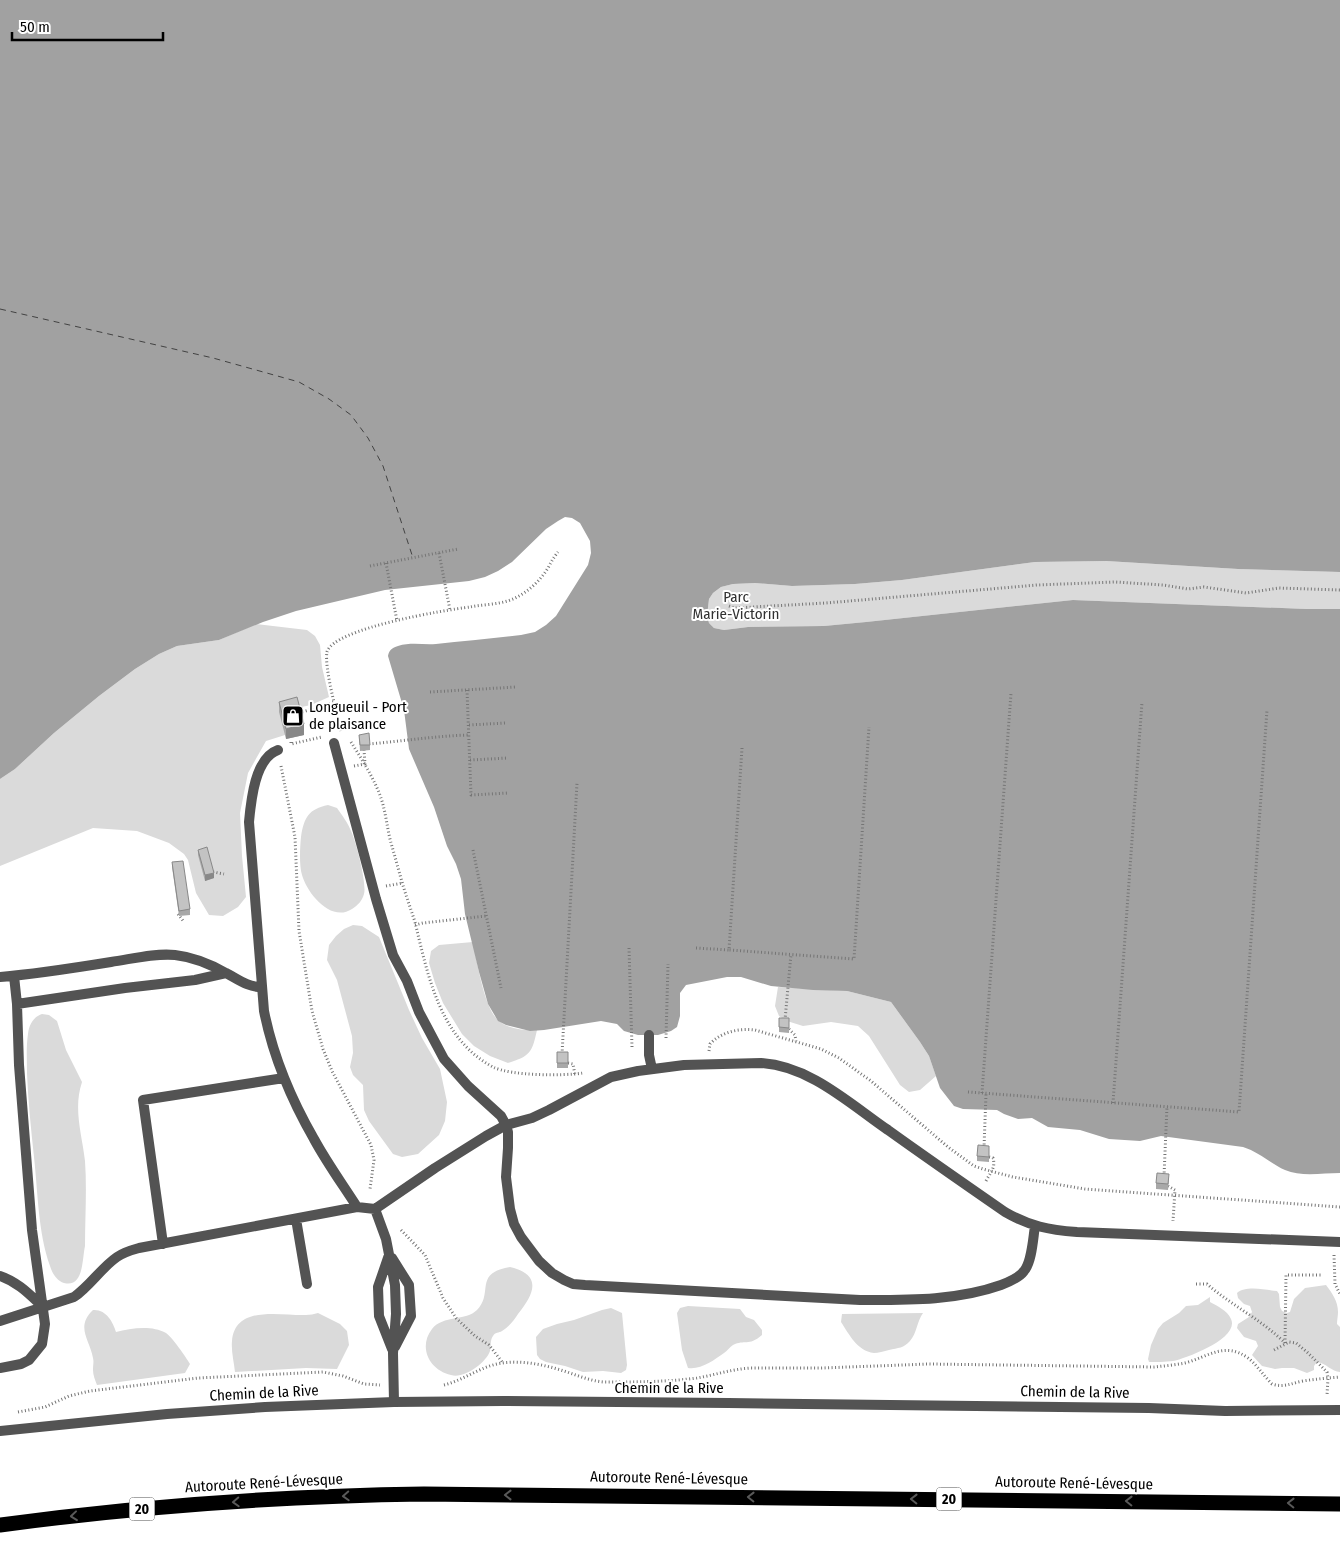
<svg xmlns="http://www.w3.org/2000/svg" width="1340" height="1543" font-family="'Fira Sans Condensed',sans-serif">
<rect width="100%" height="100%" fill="#fff"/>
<path fill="#dadada" d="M 1106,561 L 1238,569 L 1340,572 L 1340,609 L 1306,609 L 1073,600 L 866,622 L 824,626 L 748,627 L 724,630 L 714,628 L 709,623 L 707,616 L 709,599 L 713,593 L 721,587 L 733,584 L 755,583 L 792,586 L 855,584 L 902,580 L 1035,562 Z
M 256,624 L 307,630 L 315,636 L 320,645 L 322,667 L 329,697 L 311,705 L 297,708 L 285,735 L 266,741 L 248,773 L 240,813 L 242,856 L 246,897 L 238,907 L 223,916 L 209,915 L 196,893 L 188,860 L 184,854 L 169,843 L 137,831 L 93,828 L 0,866 L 0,779 L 15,769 L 54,733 L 99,696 L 135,669 L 159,654 L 177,646 L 219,640 Z
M 328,805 L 337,808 C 342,815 348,823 351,831 C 356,841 367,884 364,894 C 362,901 358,905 352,909 C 331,923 307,893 302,875 C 299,865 300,847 301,837 C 304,817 309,809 328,805 Z
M 353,925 L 362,926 L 379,937 L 409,1010 L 422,1038 L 440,1069 L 447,1102 L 445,1121 L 439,1135 L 418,1154 L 402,1157 L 393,1154 L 369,1121 L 364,1110 L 363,1085 L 353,1075 L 350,1067 L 353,1053 L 352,1036 L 337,980 L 327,960 L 329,945 L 336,936 L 344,929 Z
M 473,942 C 477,961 484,1009 499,1021 C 508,1029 526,1031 537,1030 C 532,1053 530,1056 508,1063 L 490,1056 L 474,1046 L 462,1034 L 443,1003 L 435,983 L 429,963 L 431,951 L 439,945 Z
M 778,987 L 847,991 L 891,1002 L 920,1042 L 929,1056 L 936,1076 L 920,1090 L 909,1092 L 900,1085 L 869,1036 L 858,1026 L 831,1022 L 803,1026 L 787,1021 L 779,1016 L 775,1006 Z
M 42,1014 L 49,1015 L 57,1021 L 66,1050 L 82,1082 C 73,1109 82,1134 85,1161 C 87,1189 85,1218 85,1246 C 82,1259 84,1288 64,1283 C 57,1281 52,1273 50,1266 C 38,1232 38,1193 34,1157 C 31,1129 28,1101 27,1073 C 27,1060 26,1047 28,1034 C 29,1025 33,1017 42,1014 Z
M 510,1267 C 543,1275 534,1294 518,1314 C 514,1320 509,1327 502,1331 C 499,1333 495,1332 493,1336 C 490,1340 491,1346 490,1351 C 486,1363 464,1379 451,1375 C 429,1370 418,1347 432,1329 C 443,1315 466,1321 477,1310 C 494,1293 473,1273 510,1267 Z
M 1326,1285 C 1332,1293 1338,1301 1338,1312 C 1338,1316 1337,1320 1337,1324 L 1340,1327 L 1340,1372 C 1332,1372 1326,1363 1317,1362 L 1314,1366 L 1314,1370 L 1307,1373 L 1294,1368 L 1282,1368 L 1275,1369 L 1262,1366 L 1252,1355 L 1258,1346 L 1256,1341 L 1244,1337 L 1237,1328 L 1238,1324 L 1249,1317 L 1252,1312 L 1250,1306 L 1244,1304 L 1238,1298 L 1237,1293 C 1246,1285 1266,1290 1277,1291 L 1279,1294 L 1280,1307 L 1282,1311 L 1287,1313 L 1290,1312 L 1294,1299 L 1305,1288 Z
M 1210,1297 L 1210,1302 C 1217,1306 1227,1310 1231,1319 C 1240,1338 1187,1358 1173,1361 C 1165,1362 1157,1362 1149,1362 L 1148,1359 L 1151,1345 L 1158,1329 L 1163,1323 L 1179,1313 L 1186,1306 L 1198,1305 Z
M 688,1306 L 740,1309 L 746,1317 L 754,1320 L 762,1330 L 762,1335 C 748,1347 745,1339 733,1345 C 730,1347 727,1351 724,1353 C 714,1360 701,1370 688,1368 L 682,1350 L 677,1313 L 680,1308 Z
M 611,1308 L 622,1313 L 627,1365 L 626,1370 L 621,1373 L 603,1371 L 583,1372 L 565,1366 L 546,1362 L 540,1359 L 537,1355 L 536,1337 L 543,1329 L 557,1324 L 574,1320 L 602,1310 Z
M 93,1310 C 106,1309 113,1322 116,1332 C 131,1328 152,1325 166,1333 C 172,1337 186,1357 190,1364 L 185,1373 L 97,1385 C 95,1380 93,1375 93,1370 C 93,1365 94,1362 93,1358 C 90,1340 75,1327 93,1310 Z
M 318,1313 L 340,1324 L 347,1331 L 349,1345 L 337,1369 L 306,1368 L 235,1372 C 234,1362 231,1351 232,1341 C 235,1304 282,1316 306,1315 C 310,1315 314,1314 318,1313 Z
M 923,1313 C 917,1321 917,1333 910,1341 C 904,1348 898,1348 889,1350 C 884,1351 878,1353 874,1353 C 857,1351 849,1334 841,1322 L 842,1314 Z"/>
<path fill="#a1a1a1" d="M 0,0 L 1340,0 L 1340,572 L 1238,569 L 1106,561 L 1035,562 L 902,580 L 855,584 L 792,586 L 755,583 L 733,584 L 721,587 L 713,593 L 709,599 L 707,616 L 709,623 L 714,628 L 724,630 L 748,627 L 824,626 L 866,622 L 1073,600 L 1306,609 L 1340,609 L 1340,1173 C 1322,1173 1301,1177 1285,1170 C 1270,1163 1259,1152 1243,1147 L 1161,1136 L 1140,1141 L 1109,1139 L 1080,1130 L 1048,1127 L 1032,1118 L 1018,1119 L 1004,1114 L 997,1110 L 963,1109 L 954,1106 L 940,1088 L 929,1056 L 920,1042 L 891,1002 L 847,991 L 813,990 L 771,986 L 741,977 L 727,977 L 686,985 L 680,993 L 680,1016 L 677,1027 L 671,1031 L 658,1035 L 638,1035 L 624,1031 L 617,1024 L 601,1021 L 544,1030 L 530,1031 L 506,1025 L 498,1021 L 488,1004 L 479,972 L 465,914 L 461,879 L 456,864 L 447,846 L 434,807 L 409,749 L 404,710 L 388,656 C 389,650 392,648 398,646 C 411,642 423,645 436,644 C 464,641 493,638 521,635 L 535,632 L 546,625 L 556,616 L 588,565 L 591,553 L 590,541 L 580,523 L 572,518 L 565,517 L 558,521 L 546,529 L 512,562 L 498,571 L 485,577 L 469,581 L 385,590 L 351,598 L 296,611 L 263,622 L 219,640 L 177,646 L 159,654 L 135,669 L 99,696 L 54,733 L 15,769 L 0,779 Z"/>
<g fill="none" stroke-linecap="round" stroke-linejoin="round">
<path stroke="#424242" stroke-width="1" stroke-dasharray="6 5" stroke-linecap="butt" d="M 0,309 L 213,358 L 299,382 L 329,399 L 351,415 L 368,438 L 383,466 L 413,558"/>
<path stroke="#757575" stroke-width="3" stroke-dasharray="1 2.5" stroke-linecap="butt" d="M 439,553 L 450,610
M 386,563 L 397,621
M 370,566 L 458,549
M 729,606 L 735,608 L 826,603 L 1037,585 L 1115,582 L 1163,585 L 1188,589 L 1204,587 L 1246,593 L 1279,588 L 1340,590
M 467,690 L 471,795 L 509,793
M 430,692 L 516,687
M 299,713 L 335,702
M 469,725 L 506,723
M 341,731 C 337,714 324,667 327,652 C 334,628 445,610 470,607 C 484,604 501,605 515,598 C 528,592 540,581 548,568 C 551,562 554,557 558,552
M 291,742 L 291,744 L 322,737
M 351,742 C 362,760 374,778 381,798 C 386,813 387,828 391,843 C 397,863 402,884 409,904 C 411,910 413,916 415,922 C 428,976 440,1039 493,1067 C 511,1076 563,1076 583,1073
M 369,744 C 403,741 436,736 469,735
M 742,748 L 729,950 L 854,959 L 869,727
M 470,760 L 508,758
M 281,766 L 295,837 L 299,931 L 312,1011 L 323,1049 L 332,1071 L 371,1145 L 374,1160 L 370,1189
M 354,766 L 365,764 L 364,750
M 473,850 L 501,988
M 213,872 L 224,874
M 386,886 L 403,883
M 178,914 L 184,922
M 415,925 L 423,923 L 486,916
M 629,948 L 632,1047
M 696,948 L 729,950
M 785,1020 L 791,954
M 789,1029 L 795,1035 L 796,1041
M 666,1038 L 668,964
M 709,1051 L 710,1044 C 721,1032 739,1028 755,1030 L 821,1049 L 839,1058 L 871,1081 L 948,1147 L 974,1166 L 983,1169 L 1013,1177 L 1085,1189 L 1340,1207
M 562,1054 L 577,783
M 568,1063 L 573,1064 L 575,1075
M 968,1092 L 1239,1112 L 1267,710
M 982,1093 L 1011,693
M 1113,1103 L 1142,702
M 984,1148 L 986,1094
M 1164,1176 L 1167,1106
M 986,1181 C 990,1173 996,1168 993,1158 L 989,1157
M 1168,1186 L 1175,1190 L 1173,1221
M 401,1230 L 425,1255 L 443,1298 L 456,1318 L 475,1336 L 489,1345 L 503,1363
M 1334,1255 L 1335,1284 L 1340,1294
M 1196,1284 L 1207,1284 C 1231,1305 1262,1320 1285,1343
M 1285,1343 L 1286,1275 L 1321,1275
M 1274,1350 L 1289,1342 L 1296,1343 L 1307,1352 L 1327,1372 L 1328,1378 L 1327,1395
M 444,1385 C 464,1380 481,1366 502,1363 C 523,1360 546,1365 567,1372 C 579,1376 591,1381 604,1382 C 635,1382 667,1382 697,1378 C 715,1375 732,1369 751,1368 L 822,1368 L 929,1364 L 1154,1367 C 1164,1366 1175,1365 1185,1363 C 1208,1357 1225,1341 1248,1358 C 1257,1365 1263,1375 1272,1384 C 1284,1388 1292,1383 1303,1381 C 1316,1379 1328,1378 1340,1377
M 18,1412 L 45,1407 L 69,1396 L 90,1391 L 198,1378 L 323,1372 L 343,1376 L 364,1384 L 380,1385"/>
<path stroke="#535353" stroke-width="10" d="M 334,743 L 376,899 L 393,955 L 407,981 L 419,1012 L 444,1059 L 468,1086 L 501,1116 L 506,1125 L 508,1132 L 508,1148 L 506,1177 L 510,1209 L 514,1224 L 521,1237 L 539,1261 L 552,1273 L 564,1280 L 573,1284 L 585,1285 L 860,1300 C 907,1300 956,1301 1001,1285 C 1009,1282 1019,1278 1024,1271 C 1032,1262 1033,1238 1035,1226
M 278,750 C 255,758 251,800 249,822 L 264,1011 C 273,1056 291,1099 314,1139 C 327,1163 343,1185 357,1207
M 0,977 C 37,974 74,968 111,962 C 132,959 154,953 175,955 C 193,957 210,964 226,973 C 238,979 247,987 261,987
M 17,1004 L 125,988 L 195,980 L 226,973
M 649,1035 L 649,1055 L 652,1069
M 375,1209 L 386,1239 L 395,1285 L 396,1314 L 393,1353 L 394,1402
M 296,1219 L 307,1284
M 163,1244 L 143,1100 L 284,1078
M 389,1255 L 378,1287 L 379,1316 L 392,1349
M 392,1258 L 409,1285 L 411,1316 L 395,1347
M 0,1276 C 18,1282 30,1295 43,1307
M 0,1321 L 74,1297 C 90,1286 101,1268 117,1257 C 124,1252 132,1250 139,1248 L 357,1207 L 375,1209 L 435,1168 L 486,1136 L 506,1125 L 532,1118 L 549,1110 L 611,1077 L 638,1071 L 684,1065 L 761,1063 C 810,1066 850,1104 888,1130 C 927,1158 966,1185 1005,1212 C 1029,1226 1049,1230 1077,1232 L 1340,1242
M 0,1368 L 21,1364 L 29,1360 L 42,1344 L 45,1324 L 32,1230 L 19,1065 L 17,1004 L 14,976"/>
<path stroke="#535353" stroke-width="10" d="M 0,1431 L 167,1414 L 265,1407 L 394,1402 L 503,1401 L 728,1403 L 1149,1408 L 1225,1411 L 1340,1410"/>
<path stroke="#000" stroke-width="15" d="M 0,1525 C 141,1506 283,1496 424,1494 L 1340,1504"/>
</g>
<path fill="#a8a8a8" d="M 279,702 L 304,735 L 286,739 L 279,712 Z
M 359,735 L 370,745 L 370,750 L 360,751 Z
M 198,850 L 214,878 L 205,881 L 198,855 Z
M 172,862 L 190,909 L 190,915 L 179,916 L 172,867 Z
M 779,1018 L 789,1018 L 789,1033 L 779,1032 Z
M 557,1052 L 568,1052 L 568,1068 L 557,1068 Z
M 989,1146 L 989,1162 L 977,1161 L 977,1156 Z
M 1169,1179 L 1168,1190 L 1156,1189 L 1156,1183 Z"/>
<path fill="#888" d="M 304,724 L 304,735 L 286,739 L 286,729 Z
M 214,873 L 214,878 L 205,881 L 205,875 Z"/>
<path fill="#c3c3c3" stroke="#888" d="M 297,697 L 304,724 L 286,729 L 279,702 Z
M 369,733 L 370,745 L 360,745 L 359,735 Z
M 207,847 L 214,873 L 205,875 L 198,850 Z
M 183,861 L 190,909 L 179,911 L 172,862 Z
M 779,1018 L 789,1018 L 789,1028 L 779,1027 Z
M 557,1052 L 568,1052 L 568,1063 L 557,1063 Z
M 978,1145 L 989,1146 L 989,1157 L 977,1156 Z
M 1157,1173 L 1169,1174 L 1168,1184 L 1156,1183 Z"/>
<defs><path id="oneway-chevron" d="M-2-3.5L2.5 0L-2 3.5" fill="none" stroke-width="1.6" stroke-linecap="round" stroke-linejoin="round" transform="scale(1.25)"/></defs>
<g stroke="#595959">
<use href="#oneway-chevron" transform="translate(508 1495) rotate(-180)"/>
<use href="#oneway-chevron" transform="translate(346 1496) rotate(177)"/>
<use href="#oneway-chevron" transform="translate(751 1497) rotate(-179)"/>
<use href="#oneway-chevron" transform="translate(914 1499) rotate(-179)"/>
<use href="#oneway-chevron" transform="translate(1129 1501) rotate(-179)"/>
<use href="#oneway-chevron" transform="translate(236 1502) rotate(177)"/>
<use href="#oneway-chevron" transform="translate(1291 1503) rotate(-179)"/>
<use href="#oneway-chevron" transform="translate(74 1516) rotate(174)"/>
</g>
<defs>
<g id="shop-square" transform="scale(1.125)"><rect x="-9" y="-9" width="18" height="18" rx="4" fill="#000" stroke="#fff"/><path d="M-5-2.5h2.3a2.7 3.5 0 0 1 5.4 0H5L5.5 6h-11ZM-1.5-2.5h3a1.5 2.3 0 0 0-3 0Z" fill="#fff"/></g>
</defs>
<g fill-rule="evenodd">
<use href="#shop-square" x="293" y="716"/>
</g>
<g text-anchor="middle" stroke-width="4" stroke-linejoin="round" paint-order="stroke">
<g fill="#fff" stroke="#4c4c4c" stroke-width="1">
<rect x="936.5" y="1487.5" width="25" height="23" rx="4"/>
<rect x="129.5" y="1497.5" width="25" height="23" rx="4"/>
</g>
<g font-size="14" font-weight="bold" fill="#000">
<text x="949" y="1504">20</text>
<text x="142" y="1514">20</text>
</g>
<g font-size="15" fill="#313131" stroke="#fff">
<text x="736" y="602">Parc<tspan x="736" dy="17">Marie-Victorin</tspan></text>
</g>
<g font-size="15" fill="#000" stroke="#fff" text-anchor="start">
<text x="309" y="712">Longueuil - Port<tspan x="309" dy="17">de plaisance</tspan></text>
</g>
<g font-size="15" fill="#000" stroke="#fff">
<text x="669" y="1393">Chemin de la Rive</text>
<text transform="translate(1075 1392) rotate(1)" y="5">Chemin de la Rive</text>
<text transform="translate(264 1393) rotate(-3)" y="5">Chemin de la Rive</text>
<text transform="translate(669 1478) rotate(1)" y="5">Autoroute René-Lévesque</text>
<text transform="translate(264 1483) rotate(-3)" y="5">Autoroute René-Lévesque</text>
<text transform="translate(1074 1483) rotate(1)" y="5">Autoroute René-Lévesque</text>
</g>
</g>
<path d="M12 32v8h151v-8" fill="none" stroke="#000000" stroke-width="2.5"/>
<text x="20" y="32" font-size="15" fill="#000000" stroke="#ffffff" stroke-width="4" paint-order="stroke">50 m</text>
</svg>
